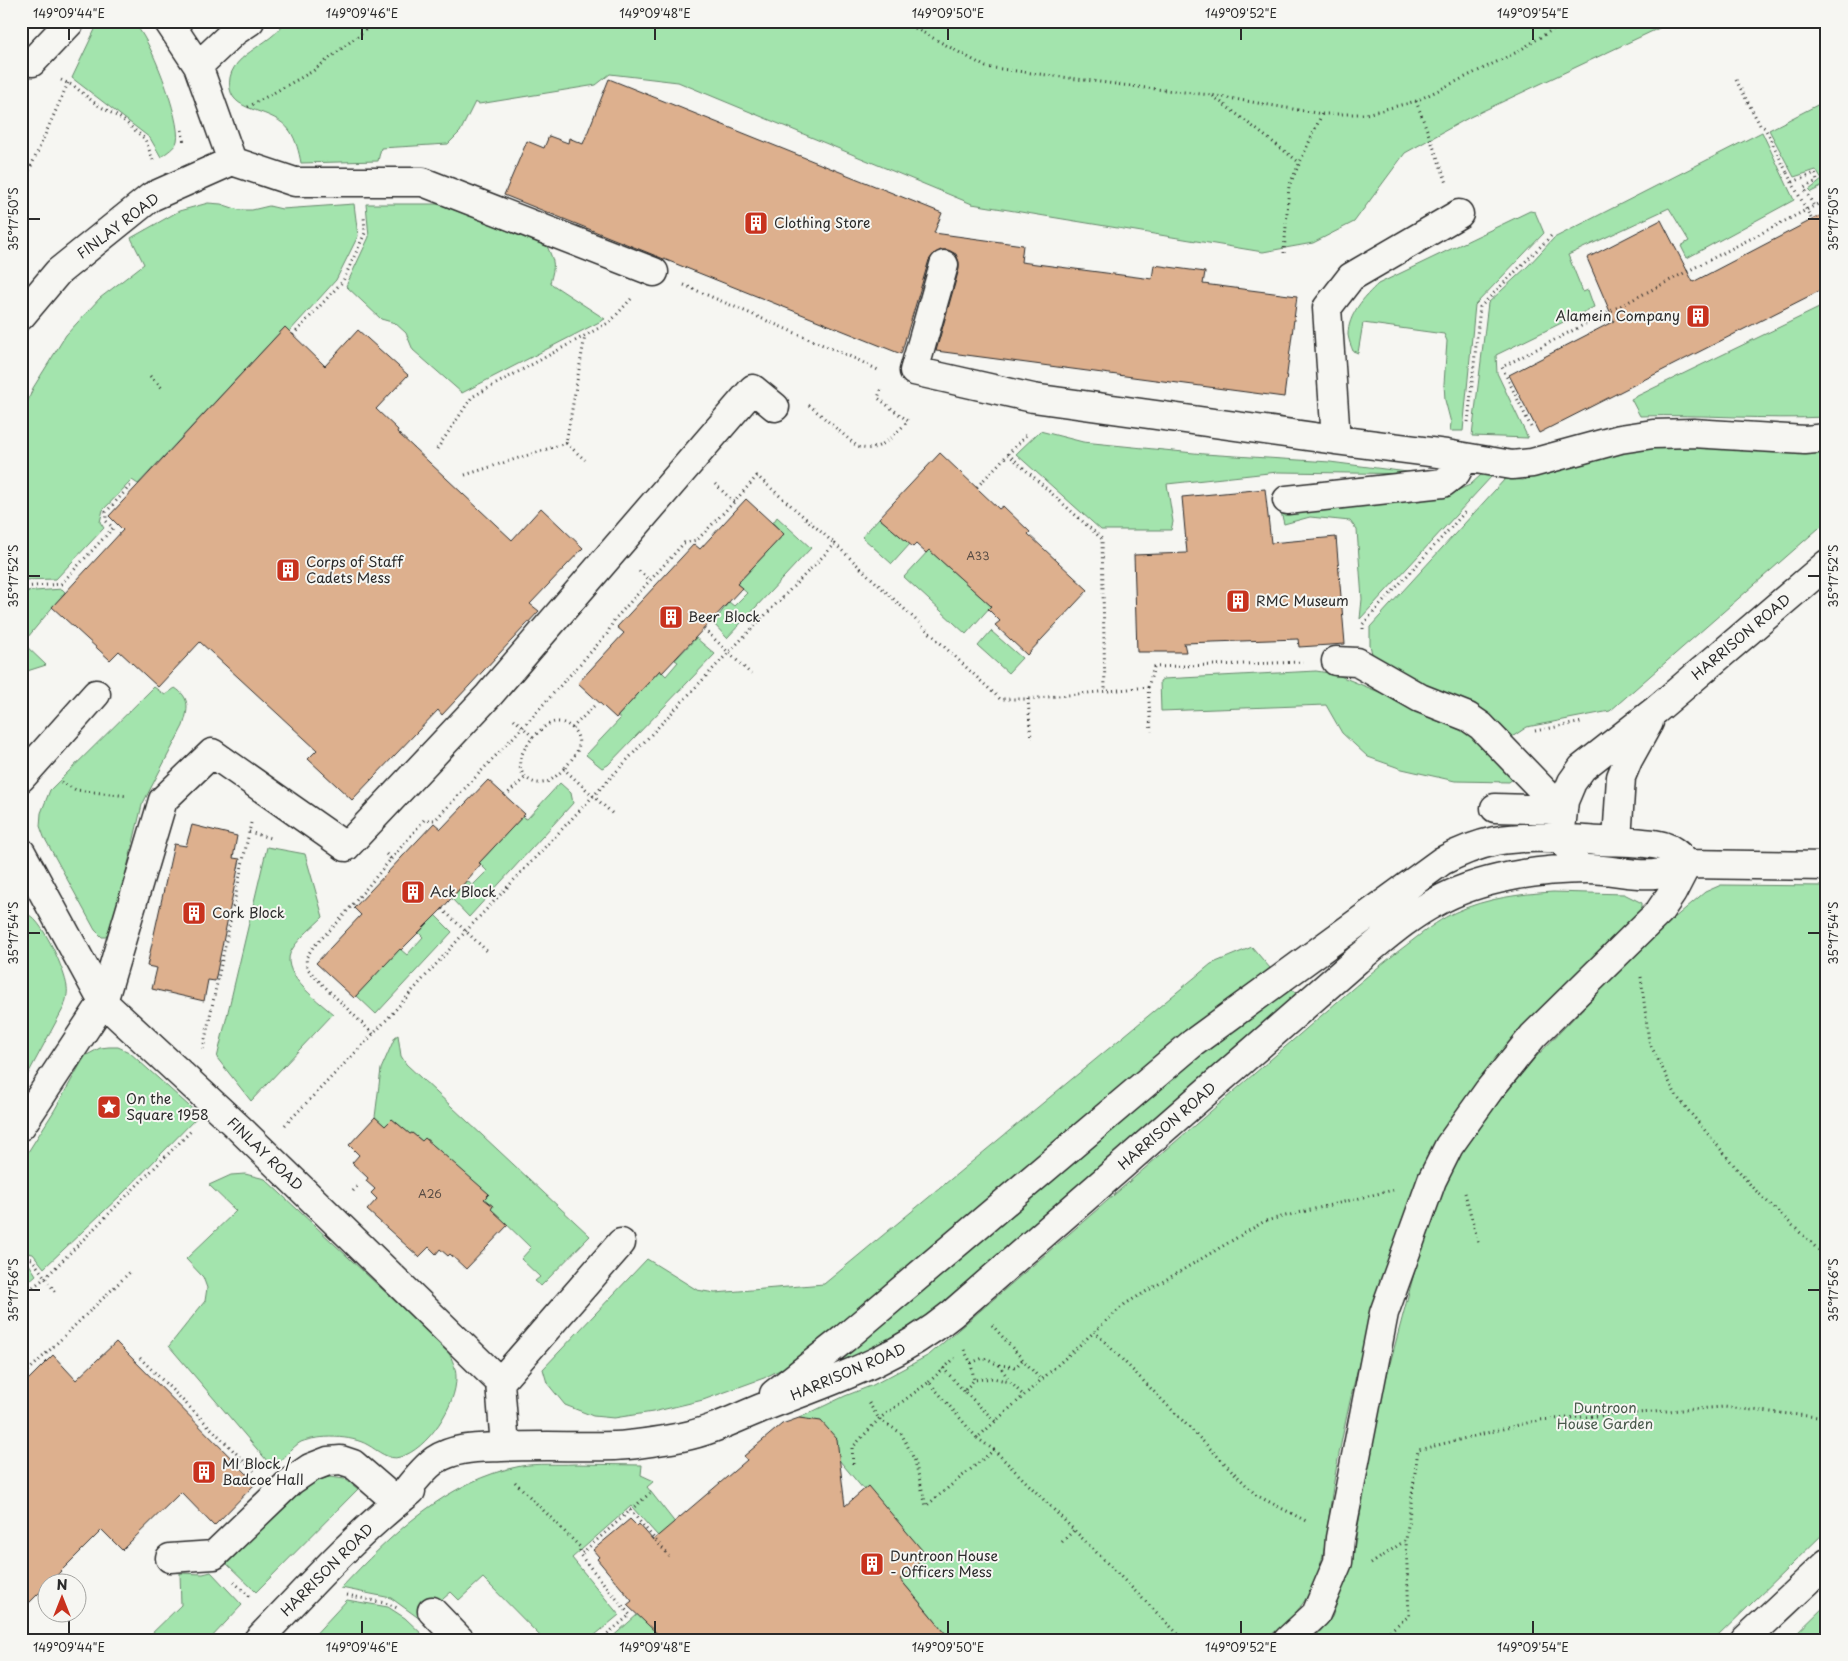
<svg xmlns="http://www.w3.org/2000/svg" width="1848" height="1661" font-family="'Playpen Sans',sans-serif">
<rect width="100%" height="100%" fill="#f6f6f2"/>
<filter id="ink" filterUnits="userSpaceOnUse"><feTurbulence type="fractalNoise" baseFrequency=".02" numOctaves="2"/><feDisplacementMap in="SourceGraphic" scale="10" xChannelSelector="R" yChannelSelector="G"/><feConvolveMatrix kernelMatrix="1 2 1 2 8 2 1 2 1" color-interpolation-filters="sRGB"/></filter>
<g filter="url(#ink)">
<path fill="#a3e4ad" stroke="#67886c" d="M 99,21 C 107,21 128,19 133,23 C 149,33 182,122 177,141 C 175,148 167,152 161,157 L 150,138 L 72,78 Z
M 285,21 L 386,21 L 393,27 L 398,21 L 1674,21 L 1470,117 L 1405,153 L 1354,222 L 1313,243 L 1263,252 L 972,204 L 678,82 L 610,74 L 596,85 L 479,104 L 475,102 L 460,132 L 448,144 L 381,148 L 378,161 L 301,163 C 299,152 296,140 290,131 C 273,107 235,114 230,89 C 224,54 272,47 285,21 Z
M 1827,100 L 1827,184 L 1811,192 L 1809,190 L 1822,180 L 1816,170 L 1794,177 L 1769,130 Z
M 1762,132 L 1794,200 L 1687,258 L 1681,246 L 1689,241 L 1669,208 L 1568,255 L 1583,292 L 1588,290 L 1594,307 L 1496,355 L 1497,373 L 1528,438 L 1472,436 L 1488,303 L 1528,266 L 1554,238 Z
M 208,203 L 221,204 L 239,210 L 252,210 L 269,206 L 282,209 L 354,204 L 358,236 L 336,280 L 289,332 L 284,328 L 138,484 L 132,480 L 103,510 L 100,522 L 104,528 L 56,579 L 21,580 L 21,419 L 33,388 L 66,335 L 100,298 L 144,264 L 131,238 L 179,211 Z
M 366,204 L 439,204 L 547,246 C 555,264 555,264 550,283 L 605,319 L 462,393 L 413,350 L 406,333 L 395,323 L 381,319 L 346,286 L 369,237 Z
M 1530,211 L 1535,212 L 1544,233 L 1475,305 L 1463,431 L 1450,431 L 1451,423 L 1445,400 L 1444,384 L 1447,341 L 1444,334 L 1363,323 L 1358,353 L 1353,351 C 1351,346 1349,341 1348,335 C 1348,315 1364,297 1378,284 Z
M 1819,308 L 1827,324 L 1827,417 C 1764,420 1702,414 1640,416 L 1631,399 Z
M 1040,431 L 1083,442 L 1204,454 L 1330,462 L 1423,474 L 1278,472 L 1167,484 L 1173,522 L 1171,530 L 1101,530 L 1016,454 Z
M 1666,443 L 1827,446 L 1827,521 L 1610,711 L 1527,727 L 1509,739 L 1460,704 L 1373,658 L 1370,645 L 1370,627 L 1505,479 L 1523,480 L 1573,463 Z
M 1482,474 L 1492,476 L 1360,619 L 1362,599 L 1357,530 L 1350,521 L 1310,517 L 1284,524 L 1281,512 L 1439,498 L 1470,485 Z
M 777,517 L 811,548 L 727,638 L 713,623 L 729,602 L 734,606 L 747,593 L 737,584 L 784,534 L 773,523 Z
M 879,518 L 910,544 L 892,564 L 862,537 Z
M 929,550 L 991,606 L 966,634 L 904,577 Z
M 62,589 L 65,592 L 23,643 L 46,665 L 21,673 L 21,592 Z
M 991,631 L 1022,658 L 1008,673 L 978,646 Z
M 696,638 L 715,654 L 608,765 L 602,768 L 586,755 L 620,719 L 618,716 L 660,670 L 666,676 L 678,662 L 675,660 Z
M 1316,671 L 1335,674 L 1455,723 L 1518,775 L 1509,782 L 1455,781 L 1402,769 L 1368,757 L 1342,733 L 1326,705 L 1161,711 L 1160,681 L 1163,679 Z
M 154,687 L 165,695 L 175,688 C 191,698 188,710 183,726 L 142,805 L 112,931 L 108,937 L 102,937 L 95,930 L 44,837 L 40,826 L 41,813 L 50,790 Z
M 560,783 L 571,793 L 573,803 L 469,917 L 451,898 L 468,881 L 472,886 L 487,871 L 479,863 L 522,817 L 527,819 Z
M 267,847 L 305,854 L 323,917 C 313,927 301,936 293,948 C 276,971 317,1000 333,1014 L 251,1101 L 217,1058 Z
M 1721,885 L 1827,886 L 1827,1530 L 1714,1640 L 1313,1640 L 1332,1617 L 1352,1561 L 1379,1405 L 1432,1206 L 1466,1142 L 1534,1059 L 1593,998 L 1635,951 L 1705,892 Z
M 1553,892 L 1624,894 L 1642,903 L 1642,910 L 1613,944 L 1587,963 L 1541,1011 L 1416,1190 C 1397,1229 1385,1269 1373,1311 C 1357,1367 1344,1424 1334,1481 C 1328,1514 1328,1550 1315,1581 C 1306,1604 1283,1632 1259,1640 L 951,1640 L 900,1579 L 864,1490 L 839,1460 L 799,1418 L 845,1396 L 873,1385 L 929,1355 L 1336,1003 C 1362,980 1389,958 1417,937 C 1429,928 1442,918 1456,912 C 1487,898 1520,894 1553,892 Z
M 21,914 C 24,914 27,914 29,915 C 44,923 65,971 67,987 C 68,994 66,1000 64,1007 L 21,1087 L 21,955 L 25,948 L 21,946 Z
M 435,915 L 452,932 L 376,1014 L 356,995 L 400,949 L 407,955 L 423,937 L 419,933 Z
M 1252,947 L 1270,968 L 789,1365 L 764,1378 L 703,1400 L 653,1412 L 614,1418 L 593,1416 L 565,1405 L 547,1383 L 543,1369 L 647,1259 L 697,1290 L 715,1293 L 824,1284 L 1211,964 Z
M 1288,984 L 1297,995 L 944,1304 C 912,1327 881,1346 845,1360 L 842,1359 L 840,1355 L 1206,1044 Z
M 398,1035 L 401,1056 L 406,1064 L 590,1236 L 541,1286 L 535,1281 L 540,1277 L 521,1259 L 531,1248 L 491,1209 L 493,1206 L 484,1199 L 488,1194 L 425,1138 L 422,1141 L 412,1133 L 410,1134 L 392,1119 L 385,1126 L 375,1117 L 381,1069 L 395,1037 Z
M 109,1047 L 118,1047 L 129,1052 L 199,1115 L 122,1194 L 44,1268 L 33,1254 L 21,1252 L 21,1163 L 54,1111 L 85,1056 L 100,1048 Z
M 245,1174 L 265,1179 L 448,1351 C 452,1359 456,1368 456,1377 C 457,1405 427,1450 400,1457 C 389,1461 377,1450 368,1445 C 351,1435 319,1435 301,1442 C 293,1446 280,1462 274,1469 L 169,1346 L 205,1301 L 207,1288 L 203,1277 L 186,1259 L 236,1211 L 209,1185 L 231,1175 Z
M 21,1260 L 27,1261 L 36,1275 L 21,1288 Z
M 574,1464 L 642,1465 L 641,1475 L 654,1481 L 647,1487 L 691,1543 L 675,1555 L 631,1506 L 572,1558 L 619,1615 L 589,1640 L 544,1640 L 483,1578 L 459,1600 L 451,1592 L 420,1619 L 391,1598 L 341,1588 C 391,1535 447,1480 521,1466 C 538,1463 557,1465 574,1464 Z
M 329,1477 L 345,1479 L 358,1489 L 256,1592 L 225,1562 L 300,1486 L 312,1481 Z
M 211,1572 L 242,1605 L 209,1640 L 145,1640 L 181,1605 L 180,1573 L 203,1574 Z
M 347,1600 L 388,1607 L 405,1618 L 425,1637 L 423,1640 L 310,1640 Z
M 1827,1604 L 1827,1640 L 1790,1640 Z
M 638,1614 L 664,1640 L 609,1640 Z"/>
<path fill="#ddb08e" stroke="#2b2b2b" d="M 609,79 L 942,213 L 934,233 L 1023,245 L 1021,262 L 1152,279 L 1154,265 L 1205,272 L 1203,284 L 1297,296 L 1284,397 L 936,351 L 959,269 L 959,262 L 956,254 L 948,250 L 941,250 L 934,254 L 929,260 L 901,354 L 504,195 L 527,141 L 544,148 L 549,136 L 568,143 L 569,138 L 583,144 Z
M 1827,212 L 1827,287 L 1539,433 L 1509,375 L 1614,321 L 1587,258 L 1661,220 L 1693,282 Z
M 285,327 L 325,366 L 358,330 L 408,375 L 376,409 L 398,430 L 397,432 L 512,540 L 541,508 L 583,548 L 530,604 L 539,611 L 442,715 L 438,710 L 352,800 L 308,759 L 317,750 L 200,642 L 158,687 L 119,651 L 110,660 L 52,607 L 123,530 L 109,516 Z
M 940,453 L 999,509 L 1003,506 L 1030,532 L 1028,534 L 1088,590 L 1027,655 L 995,625 L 1000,621 L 988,609 L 991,606 L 929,550 L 926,553 L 916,544 L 913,547 L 879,518 Z
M 1265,489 L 1271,543 L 1336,537 L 1345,644 L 1299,647 L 1298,639 L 1184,643 L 1186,652 L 1137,652 L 1134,555 L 1187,553 L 1182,497 Z
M 746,499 L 784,534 L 737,584 L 742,588 L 662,673 L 660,670 L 616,718 L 578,683 L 624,633 L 617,627 L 694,544 L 700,549 Z
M 488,780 L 525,814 L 479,863 L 481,864 L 442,909 L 401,950 L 400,949 L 354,998 L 316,963 L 361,915 L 354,908 L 434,823 L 441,829 Z
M 192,825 L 237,836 L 233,858 L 240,859 L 215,981 L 208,980 L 204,1001 L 152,989 L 157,968 L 147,966 L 174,844 L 186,846 Z
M 375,1117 L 385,1126 L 392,1119 L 410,1134 L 412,1133 L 422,1141 L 425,1138 L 489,1194 L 484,1199 L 493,1206 L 491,1209 L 508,1225 L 466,1269 L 450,1254 L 448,1256 L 440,1249 L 436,1254 L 429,1247 L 419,1257 L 367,1210 L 377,1199 L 371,1193 L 375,1189 L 366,1181 L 368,1178 L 352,1163 L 359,1155 L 349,1145 Z
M 116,1342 L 256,1483 L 214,1526 L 181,1492 L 122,1550 L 102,1530 L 21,1611 L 21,1387 L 53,1355 L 76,1380 Z
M 799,1418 L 821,1421 L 837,1439 L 845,1506 L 868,1486 L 927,1556 L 900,1579 L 951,1640 L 664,1640 L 627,1605 L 632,1601 L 597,1559 L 599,1557 L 593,1550 L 630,1519 L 637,1526 L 639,1524 L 653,1540 L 747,1460 L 744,1456 L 782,1424 Z"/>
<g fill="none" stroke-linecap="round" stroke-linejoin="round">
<g stroke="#2b2b2b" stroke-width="31">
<path id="minor" d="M 168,21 L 198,66 L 232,161
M 32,62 L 71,21
M 198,66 L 235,31 L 250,21
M 232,161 L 295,182 L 423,182 L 654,272
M 1459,214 L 1351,277 L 1327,308 L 1336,440 L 1446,454 L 1512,465 L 1532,463 L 1620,439 L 1653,434 L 1693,433 L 1805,440 L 1827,438
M 944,265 L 914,371 L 1033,398 L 1336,440
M 21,316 L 58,272 L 151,197 L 232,161
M 1287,500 L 1443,483 L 1456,473 L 1464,458
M 1336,661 L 1357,662 L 1420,698 L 1468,717 L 1481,726 L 1562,810
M 21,778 L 96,694
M 1495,808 L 1562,810
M 1617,841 L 1621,777 L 1628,760 L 1649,722
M 21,852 L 103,1002 L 238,1127 L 500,1382 L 505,1447
M 1573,853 L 1560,839 L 1564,801 L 1572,782 L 1582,768 L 1656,710 L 1827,564
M 21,1126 L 103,1002 L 163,800 L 212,753 L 346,847 L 489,695 L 753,389 L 775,407
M 500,1382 L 621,1243
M 774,1394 L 845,1338 L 1193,1043 L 1442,861 C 1459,852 1477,845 1495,841 C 1530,835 1567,839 1602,841 C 1621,842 1644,841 1663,846 C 1673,849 1680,856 1687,864
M 397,1502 C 409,1488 420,1471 435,1460 C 455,1447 479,1448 501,1447 C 539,1445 577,1447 615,1446 C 637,1445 660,1441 682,1437 C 712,1431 736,1418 764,1407 C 831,1381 895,1361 952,1314 L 1357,960 C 1382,940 1407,917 1436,902 C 1478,878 1539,869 1587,869 C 1623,869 1652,884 1687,864 L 1827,866
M 170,1558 L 214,1555 L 291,1481 L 310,1468 L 328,1461 L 341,1460 L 353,1464 L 397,1502
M 432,1611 L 460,1640
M 258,1640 C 307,1589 355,1535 411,1491
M 1288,1640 L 1316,1614 L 1338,1562 L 1340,1538 L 1384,1313 L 1432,1180 L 1449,1146 L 1489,1090 L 1533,1036 L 1659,912 L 1672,893 L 1687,864
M 1745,1640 L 1827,1563"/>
</g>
<path stroke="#2b2b2b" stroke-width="3" stroke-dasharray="1 4" stroke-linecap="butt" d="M 902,21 L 986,67 L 1138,87 L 1211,95 L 1322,114 L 1366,114 L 1416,101 L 1517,52 L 1566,21
M 61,80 L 74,86 L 96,104 L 122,119 L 145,139 L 153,160
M 1736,80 L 1760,125 L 1765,128 L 1787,173
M 1213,96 L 1300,163
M 1416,101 L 1447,183
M 248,107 L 313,71 L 377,21
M 182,130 L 184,144
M 1793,182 L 1815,173 L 1817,181 L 1804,188 L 1814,206 L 1827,200
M 21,189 L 68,83
M 21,252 L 26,257
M 1284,253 L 1289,186 L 1322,114
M 684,285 L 858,360 L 880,371
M 293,335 L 343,281 L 365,233 L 364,216
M 150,376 L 163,389
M 809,405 L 858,447 C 880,454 894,435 908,421 L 878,398 L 882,386
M 1468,422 L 1480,307 L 1552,235
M 1531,427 L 1502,367 L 1814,206
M 566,443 L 585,460
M 437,449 L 472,397 L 610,322 L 631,299
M 1008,454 L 1102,539 L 1105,691
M 465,475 L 566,443 L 585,336
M 715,484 L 734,502 L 757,476 L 835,544
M 977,487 L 1028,433
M 639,571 L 650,580
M 21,587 L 61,584 L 113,528 L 106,521 L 106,512 L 131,485
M 704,629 L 751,674
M 1363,629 L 1363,624 L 1466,511
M 1148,687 L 1151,732
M 1028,699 L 1031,739
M 514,719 L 533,737 C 527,745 522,751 520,761 C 518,777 535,788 549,781 C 555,778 559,773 564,769 L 614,815
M 572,728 L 594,706
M 1535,731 L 1583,722
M 533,737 C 538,733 543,727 549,724 C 564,716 583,732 578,749 C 575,756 569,763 564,769
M 61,782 L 76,790 L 128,796
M 505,796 L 526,777
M 249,832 L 270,838
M 391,859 L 424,820 L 435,820 L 522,728 L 607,634 L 614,620 L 684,543 L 697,540 L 734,502
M 442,909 L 489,953
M 1641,977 L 1649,1042 L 1677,1097 L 1753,1188 L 1827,1258
M 373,1034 L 317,979 L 307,968 L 306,958 L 313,947 L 338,922 L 391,859 L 386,854
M 203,1049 L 251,823
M 285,1125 L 380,1027 L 466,931 L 728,653 L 835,544 L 1000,699 L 1028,699 L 1148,687 L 1154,667 L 1303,662
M 353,1191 L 359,1184
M 1465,1193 L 1479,1246
M 21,1257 L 32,1259 L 56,1293
M 21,1296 L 45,1278 L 191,1131
M 992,1325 L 1041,1380
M 1094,1331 L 1256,1495 L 1308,1522
M 964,1350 L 971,1363 L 983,1358 L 999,1365 L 1010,1381
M 21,1358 L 31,1369
M 140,1358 L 254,1471
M 971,1363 L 974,1380
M 999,1365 L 1016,1367 L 1023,1359
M 943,1368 L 964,1391
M 21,1378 L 130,1272
M 929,1382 L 955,1358
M 869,1403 L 879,1419 L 901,1433 L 915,1461 L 926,1506 L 994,1450 L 1184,1640
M 995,1421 L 964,1391 L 974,1380 L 993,1378 L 1010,1382 L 1024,1396
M 977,1438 L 994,1450
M 853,1464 L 852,1448 L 879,1419 L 929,1382 L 977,1438 L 1125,1304 L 1265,1221 L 1393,1190
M 515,1482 L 580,1547 L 580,1555
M 630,1510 L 669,1556
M 1062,1542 L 1074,1530
M 1371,1564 L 1406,1540 L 1418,1450 L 1539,1420 L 1724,1407 L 1827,1418
M 234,1582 L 251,1598
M 347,1595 L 389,1604 L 399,1609
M 600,1640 L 630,1615 L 580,1555 L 650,1493
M 1380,1640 L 1379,1639 L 1409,1616 L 1406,1540"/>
<use href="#minor" stroke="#f6f6f2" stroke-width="28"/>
<path stroke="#2b2b2b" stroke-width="3" stroke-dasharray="1 4" stroke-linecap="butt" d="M 1787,173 L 1812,220"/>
</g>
</g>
<path fill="none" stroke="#2b2b2b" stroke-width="2" d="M 69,28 L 69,40M 362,28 L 362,40M 655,28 L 655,40M 948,28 L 948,40M 1241,28 L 1241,40M 1533,28 L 1533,40M 28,219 L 40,219M 1808,219 L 1820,219M 28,576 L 40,576M 1808,576 L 1820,576M 28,933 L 40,933M 1808,933 L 1820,933M 28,1290 L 40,1290M 1808,1290 L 1820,1290M 69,1621 L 69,1634M 362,1621 L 362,1634M 655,1621 L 655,1634M 948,1621 L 948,1634M 1241,1621 L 1241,1634M 1533,1621 L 1533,1634"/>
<defs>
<g id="building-square" transform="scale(1.25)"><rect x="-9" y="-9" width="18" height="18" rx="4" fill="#c8321e" stroke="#f6f6f2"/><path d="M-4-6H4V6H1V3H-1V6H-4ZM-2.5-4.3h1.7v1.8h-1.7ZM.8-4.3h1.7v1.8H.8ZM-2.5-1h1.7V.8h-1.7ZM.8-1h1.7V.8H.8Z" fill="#fff"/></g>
<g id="sight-square" transform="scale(1.25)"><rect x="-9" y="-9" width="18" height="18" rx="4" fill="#c8321e" stroke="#f6f6f2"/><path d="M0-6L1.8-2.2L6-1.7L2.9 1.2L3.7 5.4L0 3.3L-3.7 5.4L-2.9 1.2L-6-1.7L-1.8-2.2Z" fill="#fff"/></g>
</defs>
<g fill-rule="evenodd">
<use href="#building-square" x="756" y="223"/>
<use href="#building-square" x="1698" y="316"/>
<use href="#building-square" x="288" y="570"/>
<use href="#building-square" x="1238" y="601"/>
<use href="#building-square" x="671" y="617"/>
<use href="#building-square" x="413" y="892"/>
<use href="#building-square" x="194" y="913"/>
<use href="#sight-square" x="109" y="1107"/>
<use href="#building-square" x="204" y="1472"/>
<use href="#building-square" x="872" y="1564"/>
</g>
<g text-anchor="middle" stroke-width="4" stroke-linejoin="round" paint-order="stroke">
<g font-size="11" fill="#584c44">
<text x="978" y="560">A33</text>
<text x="430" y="1198">A26</text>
</g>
<g font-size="14" fill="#2b2b2b" stroke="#f6f6f2" text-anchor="start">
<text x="774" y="228">Clothing Store</text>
<text x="1680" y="321" text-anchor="end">Alamein Company</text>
<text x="306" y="567">Corps of Staff<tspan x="306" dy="16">Cadets Mess</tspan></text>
<text x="1256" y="606">RMC Museum</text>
<text x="688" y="622">Beer Block</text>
<text x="430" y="897">Ack Block</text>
<text x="212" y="918">Cork Block</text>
<text x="126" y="1104">On the<tspan x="126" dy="16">Square 1958</tspan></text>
<text x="222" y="1469">MI Block /<tspan x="222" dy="16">Badcoe Hall</tspan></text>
<text x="890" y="1561">Duntroon House<tspan x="890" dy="16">- Officers Mess</tspan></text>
</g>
<g font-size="14" fill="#2b2b2b" stroke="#f6f6f2">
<text transform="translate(118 226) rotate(-37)" y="5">FINLAY ROAD</text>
<text transform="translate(1741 637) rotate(-40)" y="5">HARRISON ROAD</text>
<text transform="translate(1167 1126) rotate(-41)" y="5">HARRISON ROAD</text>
<text transform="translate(265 1154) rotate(44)" y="5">FINLAY ROAD</text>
<text transform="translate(848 1372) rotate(-23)" y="5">HARRISON ROAD</text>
<text transform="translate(327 1570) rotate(-45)" y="5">HARRISON ROAD</text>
</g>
<g font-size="14" fill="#49594c" stroke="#f6f6f2">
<text x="1605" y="1413">Duntroon<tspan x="1605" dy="16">House Garden</tspan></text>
</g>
</g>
<rect width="1848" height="1661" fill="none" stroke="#f6f6f2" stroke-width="55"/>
<g transform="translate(62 1598)"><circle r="24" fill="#f6f6f2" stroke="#a5a5a2"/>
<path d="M0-4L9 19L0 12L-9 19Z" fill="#c8321e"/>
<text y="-8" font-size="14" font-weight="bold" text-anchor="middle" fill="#2b2b2b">N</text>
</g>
<rect x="28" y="28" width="1792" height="1606" fill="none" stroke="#2b2b2b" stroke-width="2"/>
<g font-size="12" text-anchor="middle" fill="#2b2b2b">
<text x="69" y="18">149°09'44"E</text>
<text x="362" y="18">149°09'46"E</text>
<text x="655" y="18">149°09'48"E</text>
<text x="948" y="18">149°09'50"E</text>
<text x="1241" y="18">149°09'52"E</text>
<text x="1533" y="18">149°09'54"E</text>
<text transform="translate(14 219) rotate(-90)" y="4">35°17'50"S</text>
<text transform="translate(1834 219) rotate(-90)" y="4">35°17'50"S</text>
<text transform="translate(14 576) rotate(-90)" y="4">35°17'52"S</text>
<text transform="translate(1834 576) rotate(-90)" y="4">35°17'52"S</text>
<text transform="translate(14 933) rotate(-90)" y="4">35°17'54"S</text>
<text transform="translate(1834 933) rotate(-90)" y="4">35°17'54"S</text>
<text transform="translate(14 1290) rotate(-90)" y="4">35°17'56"S</text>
<text transform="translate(1834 1290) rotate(-90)" y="4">35°17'56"S</text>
<text x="69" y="1652">149°09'44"E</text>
<text x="362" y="1652">149°09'46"E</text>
<text x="655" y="1652">149°09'48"E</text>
<text x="948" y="1652">149°09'50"E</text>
<text x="1241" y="1652">149°09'52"E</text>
<text x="1533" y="1652">149°09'54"E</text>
</g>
</svg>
